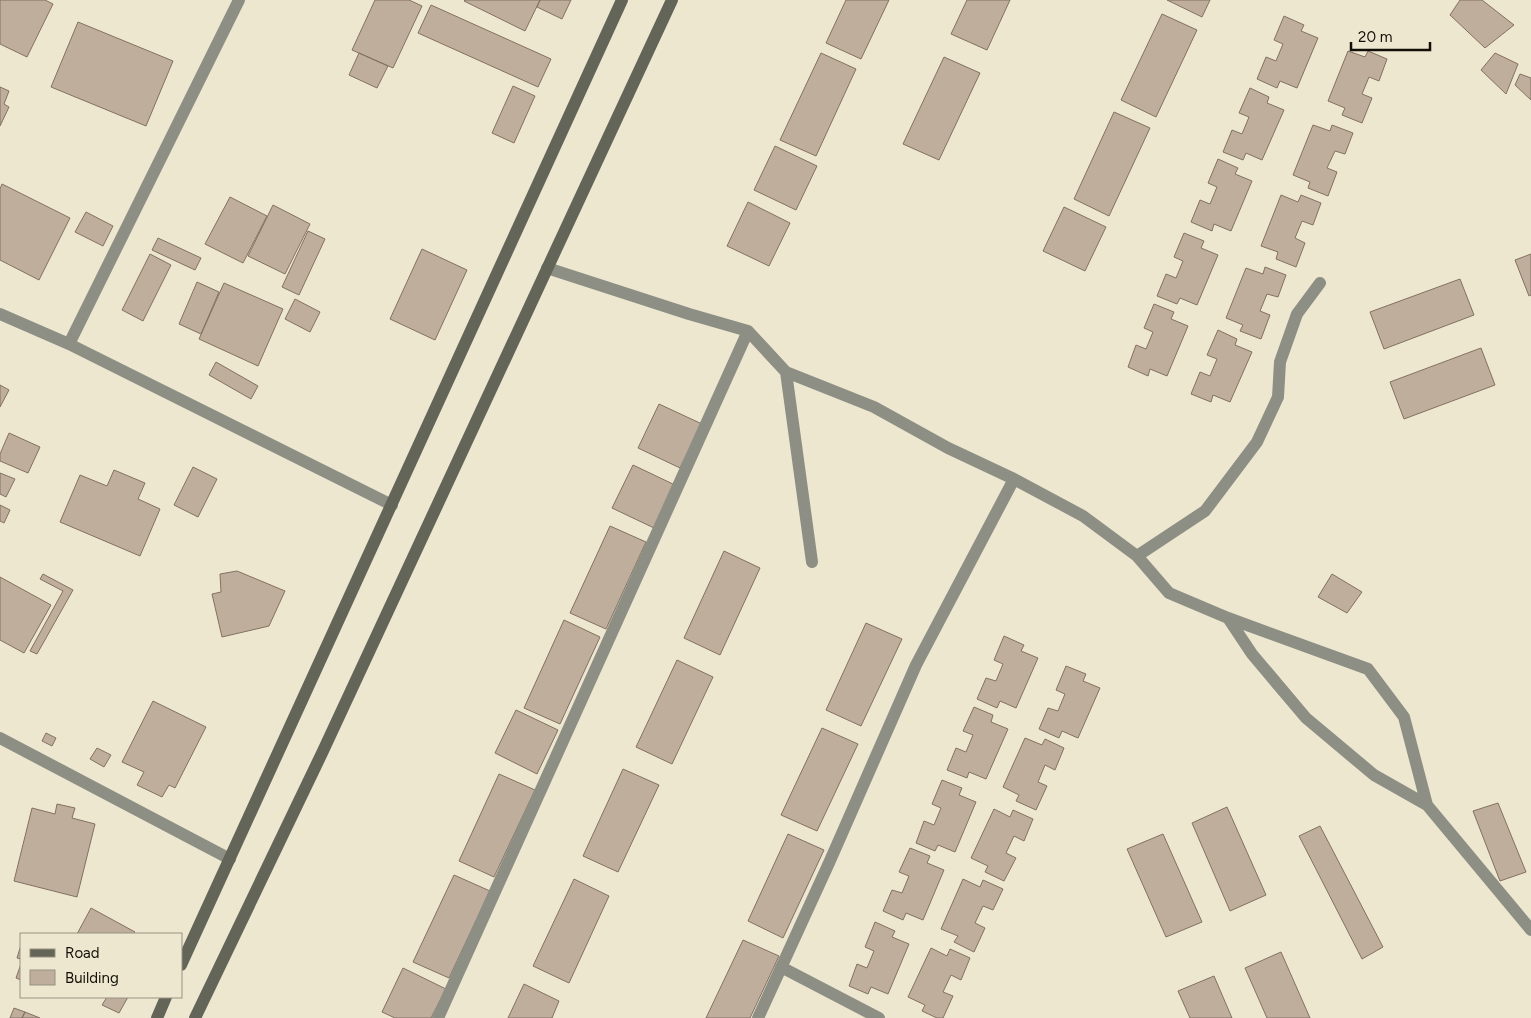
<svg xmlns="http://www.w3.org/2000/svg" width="1531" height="1018" font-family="Figtree,sans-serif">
<rect width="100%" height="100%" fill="#eee7d0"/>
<path fill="#c0ae9d" stroke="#827161" d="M 0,0 L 45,0 L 53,4 L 27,57 L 0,44 Z
M 375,0 L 409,0 L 422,6 L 393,68 L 352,50 Z
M 465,0 L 540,0 L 525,31 L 464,1 Z
M 540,0 L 571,0 L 562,19 L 537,7 Z
M 846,0 L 889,0 L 861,59 L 826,43 Z
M 967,0 L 1010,0 L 987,50 L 951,34 Z
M 1167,0 L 1210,0 L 1202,17 Z
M 1460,0 L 1482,0 L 1514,25 L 1485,48 L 1450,15 Z
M 431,5 L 551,59 L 538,87 L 418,33 Z
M 1162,14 L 1197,30 L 1156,117 L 1121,100 Z
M 1284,16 L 1304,25 L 1301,31 L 1318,38 L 1297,88 L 1280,81 L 1277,88 L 1257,79 L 1266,57 L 1276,61 L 1283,44 L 1274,40 Z
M 78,22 L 173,61 L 146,126 L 51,87 Z
M 1348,51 L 1365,57 L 1368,51 L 1387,59 L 1379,81 L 1369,77 L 1362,94 L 1372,98 L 1362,123 L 1342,115 L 1345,108 L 1328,101 Z
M 359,53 L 388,66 L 377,88 L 349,75 Z
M 821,53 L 856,69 L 816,156 L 780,140 Z
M 1495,53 L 1518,64 L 1506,94 L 1481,70 Z
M 944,57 L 980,73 L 939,160 L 903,144 Z
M 1520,74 L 1531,78 L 1531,100 L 1515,85 Z
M 513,86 L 535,96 L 514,143 L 492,133 Z
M 0,87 L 9,91 L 4,104 L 9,107 L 0,126 Z
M 1250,88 L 1269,97 L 1267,103 L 1284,110 L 1262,160 L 1246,153 L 1243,160 L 1223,152 L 1232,130 L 1242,134 L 1249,117 L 1239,113 Z
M 1114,112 L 1150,128 L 1109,216 L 1074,199 Z
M 1313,125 L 1330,131 L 1332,125 L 1353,133 L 1345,154 L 1335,151 L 1327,168 L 1337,172 L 1328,196 L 1308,188 L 1310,182 L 1293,175 Z
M 775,146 L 817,166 L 796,210 L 754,190 Z
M 1218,159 L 1238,168 L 1235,174 L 1252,181 L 1231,231 L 1214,224 L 1212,231 L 1191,222 L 1200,200 L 1210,204 L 1217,187 L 1208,183 Z
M 2,184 L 70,218 L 39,280 L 0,260 L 0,189 Z
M 1281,195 L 1298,202 L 1301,195 L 1321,203 L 1313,225 L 1302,221 L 1295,238 L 1305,243 L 1296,267 L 1276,259 L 1278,252 L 1261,246 Z
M 230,197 L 267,216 L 243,263 L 205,244 Z
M 748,202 L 790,223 L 769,266 L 727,246 Z
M 273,205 L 310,224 L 285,274 L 248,256 Z
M 1064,207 L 1106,227 L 1085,271 L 1043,251 Z
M 86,212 L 113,226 L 103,246 L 75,232 Z
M 308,231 L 325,239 L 299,295 L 282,287 Z
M 1184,233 L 1204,241 L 1201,248 L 1218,255 L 1197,305 L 1180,298 L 1177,304 L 1157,296 L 1166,274 L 1176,278 L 1183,261 L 1174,257 Z
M 158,238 L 201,258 L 195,270 L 152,250 Z
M 422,249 L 467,270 L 435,340 L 390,319 Z
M 150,254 L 171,265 L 143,321 L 122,310 Z
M 1531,254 L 1531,295 L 1529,296 L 1515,260 Z
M 1265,267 L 1286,275 L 1278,297 L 1267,294 L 1260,311 L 1270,315 L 1261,339 L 1240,331 L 1243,325 L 1226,318 L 1246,268 L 1263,274 Z
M 1460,279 L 1474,315 L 1384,349 L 1370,312 Z
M 197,282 L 219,292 L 201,334 L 179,324 Z
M 224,283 L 283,309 L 258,366 L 199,339 Z
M 295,299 L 320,312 L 310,332 L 285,319 Z
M 1154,304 L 1174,312 L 1171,319 L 1188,326 L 1167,376 L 1150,369 L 1148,376 L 1128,367 L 1136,345 L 1146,349 L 1153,332 L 1144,328 Z
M 1218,330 L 1237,339 L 1235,345 L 1252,352 L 1230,402 L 1213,395 L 1211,402 L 1191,394 L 1200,372 L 1210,376 L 1217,359 L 1207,355 Z
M 1481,348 L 1495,385 L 1404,419 L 1390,382 Z
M 216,362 L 258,386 L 251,399 L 209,375 Z
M 0,385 L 9,390 L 0,407 Z
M 659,404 L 702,424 L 680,468 L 638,448 Z
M 9,433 L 40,447 L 28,473 L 0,461 L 0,454 Z
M 633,465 L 675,485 L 654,528 L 612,508 Z
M 193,467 L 217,479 L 198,517 L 174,505 Z
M 114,470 L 145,483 L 138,499 L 160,509 L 140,556 L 60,522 L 80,475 L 107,486 Z
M 0,473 L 15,479 L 6,497 L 0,494 Z
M 0,505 L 10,510 L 4,523 L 0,521 Z
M 610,526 L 646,542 L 606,629 L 570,613 Z
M 724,551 L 760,568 L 720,655 L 684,638 Z
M 237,571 L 285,591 L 269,626 L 222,637 L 212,594 L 221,592 L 220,574 Z
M 43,574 L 73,590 L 37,654 L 30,651 L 63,591 L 40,579 Z
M 1332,574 L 1362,592 L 1347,613 L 1318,597 Z
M 0,577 L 51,605 L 24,653 L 0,640 Z
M 564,620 L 600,637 L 560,724 L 524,708 Z
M 866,623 L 902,639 L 861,726 L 826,710 Z
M 1004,636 L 1024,645 L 1021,651 L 1038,658 L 1016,708 L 1000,701 L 997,708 L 977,699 L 986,678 L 996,681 L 1003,664 L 994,660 Z
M 677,660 L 713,677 L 672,764 L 636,747 Z
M 1066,666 L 1086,674 L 1083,681 L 1100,688 L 1078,738 L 1062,731 L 1059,738 L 1039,729 L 1048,708 L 1058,711 L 1065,694 L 1056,690 Z
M 153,701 L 206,727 L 175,788 L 169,785 L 162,797 L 137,785 L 144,772 L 122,762 Z
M 974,707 L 993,715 L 991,722 L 1008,729 L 986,779 L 969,772 L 967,778 L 947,770 L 956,748 L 966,752 L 973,735 L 963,731 Z
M 516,710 L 558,730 L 537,774 L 495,753 Z
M 822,728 L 858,744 L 817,831 L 781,815 Z
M 46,733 L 56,738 L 52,746 L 42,741 Z
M 1025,738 L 1042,745 L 1045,739 L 1064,748 L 1055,770 L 1045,765 L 1038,782 L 1047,786 L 1036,810 L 1016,801 L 1019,795 L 1003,787 Z
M 97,748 L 111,755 L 104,767 L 90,759 Z
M 623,769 L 659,785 L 618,872 L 583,856 Z
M 499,774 L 535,790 L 494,877 L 459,861 Z
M 942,780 L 962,788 L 959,795 L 976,802 L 955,852 L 938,845 L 935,851 L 916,843 L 924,821 L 934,825 L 941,808 L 932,804 Z
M 1498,803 L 1526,872 L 1500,881 L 1473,811 Z
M 57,804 L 75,808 L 72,818 L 95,824 L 77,897 L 14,881 L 32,808 L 55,814 Z
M 1227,807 L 1266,895 L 1230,911 L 1192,823 Z
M 994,809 L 1010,817 L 1013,810 L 1033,819 L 1024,841 L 1014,836 L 1006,853 L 1016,858 L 1004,881 L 985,872 L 988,866 L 971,858 Z
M 1320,826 L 1383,947 L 1362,959 L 1299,836 Z
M 788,834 L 824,850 L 783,938 L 748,921 Z
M 1163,834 L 1202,922 L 1166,937 L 1127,849 Z
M 910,848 L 930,856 L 927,863 L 944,870 L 923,920 L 906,913 L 903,920 L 883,911 L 892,890 L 902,893 L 909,876 L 899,872 Z
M 454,875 L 490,891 L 449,978 L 413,962 Z
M 574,879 L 609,896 L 569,983 L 533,966 Z
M 963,879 L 980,887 L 983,880 L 1003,889 L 993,910 L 983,906 L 975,923 L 985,928 L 974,952 L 954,942 L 958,936 L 941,929 Z
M 91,908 L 135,932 L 133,934 L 77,934 Z
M 875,922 L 895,931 L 892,937 L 909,944 L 888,994 L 871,987 L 868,994 L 849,986 L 857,964 L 867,968 L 874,951 L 865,947 Z
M 743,940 L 779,956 L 750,1018 L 706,1018 Z
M 21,945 L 21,959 L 17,958 Z
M 931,948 L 947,956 L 950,949 L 970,958 L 961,980 L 951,975 L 943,992 L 953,996 L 943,1018 L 937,1018 L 922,1011 L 925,1005 L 908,997 Z
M 1281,952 L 1310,1018 L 1267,1018 L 1245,968 Z
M 21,964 L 21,980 L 16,978 Z
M 403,968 L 446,989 L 431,1018 L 395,1018 L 382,1012 Z
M 1214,976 L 1232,1018 L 1190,1018 L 1178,991 Z
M 524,984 L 559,1001 L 552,1018 L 508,1018 Z
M 107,997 L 128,997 L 119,1013 L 102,1005 Z
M 14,1008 L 25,1012 L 22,1018 L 10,1018 Z
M 25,1012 L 40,1018 L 22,1018 Z"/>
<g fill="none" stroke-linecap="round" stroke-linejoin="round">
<path stroke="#8d8f85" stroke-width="12" d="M 547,268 L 689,314 L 748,331 L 786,372 L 874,407 L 948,448 L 1014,479 L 1083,516 L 1137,556 L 1169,593 L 1228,618 L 1368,669 L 1404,717 L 1427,805 L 1531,930
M 0,314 L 69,344 L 392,505
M 69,344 L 239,0
M 786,372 L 812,562
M 1137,556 L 1205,511 L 1257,442 L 1278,397 L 1280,362 L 1297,314 L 1320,283
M 1228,618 L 1252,654 L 1306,718 L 1374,775 L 1427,805
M 0,738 L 230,859
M 781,967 L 879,1018
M 438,1018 L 748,331
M 758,1018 L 829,863 L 916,665 L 1014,479"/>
<path stroke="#626558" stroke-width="12" d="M 181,965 L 622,0
M 157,1018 L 166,997
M 195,1018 L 323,751 L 672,0"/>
</g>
<rect x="20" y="933" width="162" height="65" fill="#eee7d0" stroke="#969180"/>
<rect x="30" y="949" width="25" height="8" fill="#626558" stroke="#969180"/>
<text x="65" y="958" font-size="15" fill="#110f07">Road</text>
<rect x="30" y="970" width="25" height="15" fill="#c0ae9d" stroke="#969180"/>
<text x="65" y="983" font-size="15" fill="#110f07">Building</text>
<path d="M1351 42v8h79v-8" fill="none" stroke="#110f07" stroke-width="2.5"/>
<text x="1358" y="42" font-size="15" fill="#110f07" stroke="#eee7d0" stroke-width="4" paint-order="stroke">20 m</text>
</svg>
